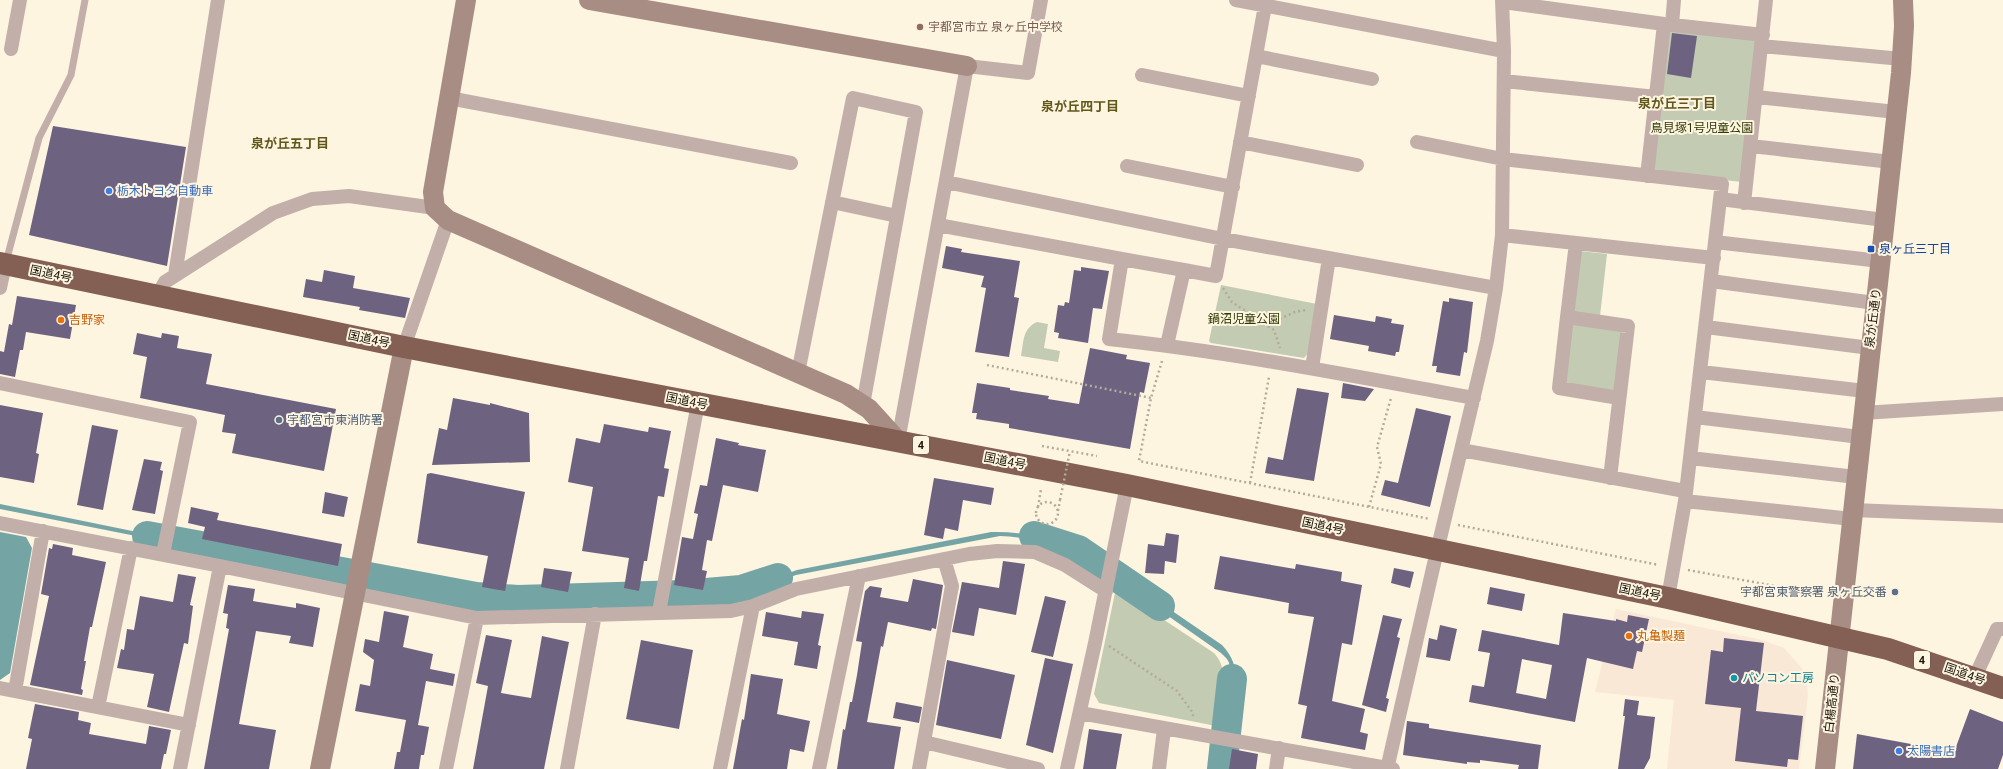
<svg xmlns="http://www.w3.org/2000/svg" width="2003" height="769" font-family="Roboto,'Noto Sans JP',sans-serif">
<rect width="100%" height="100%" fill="#fef5e1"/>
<path fill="#fae8d7" d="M 1616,609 L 1762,640 L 1784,648 L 1806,673 L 1808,696 L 1799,769 L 1667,769 L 1674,700 L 1595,692 Z"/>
<path fill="#c3ccb2" d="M 1667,30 L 1759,40 L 1742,182 L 1650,172 Z
M 1580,251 L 1607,254 L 1599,325 L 1624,329 L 1616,393 L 1563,385 Z
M 1221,285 L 1317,304 L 1309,352 L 1304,358 L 1211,343 L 1209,341 Z
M 1037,322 L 1048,324 L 1044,348 L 1060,351 L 1058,362 L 1021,356 C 1024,341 1022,329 1037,322 Z
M 1116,588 L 1214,653 C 1232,672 1220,703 1216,726 L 1099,703 L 1094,694 Z"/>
<path fill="#75a4a5" d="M 0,504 L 147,534 L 146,538 L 0,509 Z
M 0,532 L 26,537 L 32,548 L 10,673 L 0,680 Z
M 991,532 C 1027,531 1058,540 1089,559 L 1087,562 C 1058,546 1033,537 1000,536 L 796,575 L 738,596 L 679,597 L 679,593 L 738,591 L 797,570 Z
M 193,543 L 322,569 L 321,573 L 193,547 Z
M 388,577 L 478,596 L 644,593 L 644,598 L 477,599 L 387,583 Z
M 1127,580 L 1222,645 C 1244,668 1234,690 1231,720 L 1226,719 C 1227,705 1233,676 1229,663 C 1228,659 1224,656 1221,653 L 1124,585 Z"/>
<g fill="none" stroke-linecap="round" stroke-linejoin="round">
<path stroke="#75a4a5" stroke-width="30" d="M 147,536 L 476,597 L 518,600 L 683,595 L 741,590 L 778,578
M 1034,536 L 1078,550 L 1160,606
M 1222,769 L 1232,679"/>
</g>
<path fill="#6e6281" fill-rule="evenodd" d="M 1672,33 L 1697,36 L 1691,78 L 1667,74 Z
M 53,126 L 186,147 L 167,266 L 29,235 Z
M 946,246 L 962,249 L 961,252 L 1020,261 L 1014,297 L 1019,298 L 1009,357 L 975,352 L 986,288 L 981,287 L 984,276 L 942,268 Z
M 1081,267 L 1109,271 L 1102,309 L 1093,308 L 1088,343 L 1058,338 L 1059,333 L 1054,332 L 1058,305 L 1064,306 L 1065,302 L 1069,303 L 1074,270 L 1081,271 Z
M 324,270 L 355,276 L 353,288 L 410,298 L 405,318 L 359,310 L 360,307 L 303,297 L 306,279 L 322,282 Z
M 17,296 L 76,305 L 70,339 L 26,332 L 23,350 L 20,350 L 15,377 L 0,374 L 0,351 L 4,352 L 9,324 L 12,325 Z
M 1449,298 L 1473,302 L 1467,353 L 1464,352 L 1460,376 L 1436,372 L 1437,366 L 1432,366 L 1443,301 L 1449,302 Z
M 1334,315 L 1375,322 L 1376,316 L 1392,319 L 1391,323 L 1404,325 L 1399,352 L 1396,352 L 1395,356 L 1368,351 L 1369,346 L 1330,339 Z
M 137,333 L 161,338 L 162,333 L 179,336 L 177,348 L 212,354 L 206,384 L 336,409 L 324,471 L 232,453 L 236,434 L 222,432 L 225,415 L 140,398 L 147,357 L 133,354 Z
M 1090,348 L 1127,355 L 1126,359 L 1150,363 L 1144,393 L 1140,392 L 1130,449 L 1009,428 L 1009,424 L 976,419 L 977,413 L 972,413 L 977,383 L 1010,388 L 1010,390 L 1049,396 L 1048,399 L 1079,404 Z
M 1343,383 L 1374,389 L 1365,401 L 1341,398 Z
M 1297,388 L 1329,393 L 1314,481 L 1265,473 L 1268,457 L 1283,460 Z
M 453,398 L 490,405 L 490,403 L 529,413 L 530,462 L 432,465 L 439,428 L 447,430 Z
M 0,405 L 43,413 L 36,453 L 39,454 L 34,483 L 0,477 Z
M 1416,408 L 1451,416 L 1430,507 L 1381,495 L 1385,480 L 1398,483 Z
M 604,424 L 648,432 L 649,427 L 671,431 L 664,468 L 669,469 L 664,497 L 658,496 L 647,561 L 644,561 L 639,591 L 624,588 L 629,558 L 582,551 L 593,487 L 568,482 L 576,438 L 600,443 Z
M 92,425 L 118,430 L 103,510 L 77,505 Z
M 716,438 L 739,443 L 738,445 L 766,450 L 758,492 L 723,485 L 712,541 L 707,540 L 702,570 L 707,571 L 703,590 L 674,585 L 682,537 L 693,539 L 698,514 L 694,513 L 700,485 L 707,486 Z
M 144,459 L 162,462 L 160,470 L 163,471 L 155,514 L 132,510 Z
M 431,473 L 525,492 L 505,591 L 482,587 L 488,556 L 417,543 L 427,474 Z
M 934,478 L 994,488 L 991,505 L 963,500 L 958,531 L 945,528 L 943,539 L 924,535 Z
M 325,492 L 348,497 L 344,517 L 322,513 Z
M 191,507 L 219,513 L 217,520 L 342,544 L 338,566 L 202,539 L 205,527 L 188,523 Z
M 1166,533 L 1179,535 L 1176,563 L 1165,561 L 1164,574 L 1145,573 L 1148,544 L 1164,546 Z
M 53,544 L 73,548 L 72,555 L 106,562 L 92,627 L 90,627 L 84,661 L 86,661 L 81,689 L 83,690 L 82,695 L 30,685 L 49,596 L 41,594 L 49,548 L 52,549 Z
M 1220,556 L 1295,569 L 1296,564 L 1342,572 L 1341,581 L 1362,585 L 1352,645 L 1342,643 L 1332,701 L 1365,709 L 1360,732 L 1368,734 L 1365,750 L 1301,738 L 1307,706 L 1298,704 L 1314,617 L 1288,613 L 1289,603 L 1214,589 Z
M 1003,561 L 1025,564 L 1016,615 L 979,608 L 974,636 L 952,632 L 962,582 L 999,588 Z
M 544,568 L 572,572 L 568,592 L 541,587 Z
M 1394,568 L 1414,572 L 1410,588 L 1391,583 Z
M 178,574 L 196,577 L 190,605 L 193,606 L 188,644 L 184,643 L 169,712 L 147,707 L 154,674 L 117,668 L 121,649 L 124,650 L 127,629 L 134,630 L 140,596 L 173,602 Z
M 913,579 L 943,585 L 936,629 L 932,628 L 931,631 L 888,622 L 883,647 L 881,646 L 867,722 L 901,727 L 894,769 L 837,769 L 843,729 L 845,730 L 850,702 L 852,702 L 857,675 L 862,642 L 856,641 L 865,591 L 870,586 L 882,588 L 880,597 L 908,602 Z
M 228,585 L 255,589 L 253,601 L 296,608 L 296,603 L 320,608 L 313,647 L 289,643 L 291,636 L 256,631 L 239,724 L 276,730 L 269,769 L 204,769 L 229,629 L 226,628 L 228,614 L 223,613 Z
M 1490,587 L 1525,594 L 1522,611 L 1487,604 Z
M 1045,596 L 1066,601 L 1053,657 L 1031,652 Z
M 384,611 L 409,616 L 403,647 L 433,654 L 430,669 L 455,674 L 453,686 L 426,681 L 418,725 L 429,727 L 424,755 L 421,755 L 419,769 L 394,769 L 397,752 L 400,752 L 406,720 L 355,711 L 360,684 L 370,686 L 374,660 L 363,652 L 365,639 L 379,642 Z
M 802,611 L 824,614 L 818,645 L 821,646 L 817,669 L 794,665 L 798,642 L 762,636 L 766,612 L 801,618 Z
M 1563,613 L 1616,621 L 1616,619 L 1627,622 L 1628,615 L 1649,619 L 1642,652 L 1637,651 L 1633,669 L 1587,658 L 1575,722 L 1469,702 L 1472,685 L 1484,687 L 1490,653 L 1478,651 L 1482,630 L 1559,645 ZM 1522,659 L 1552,665 L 1546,699 L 1516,693 Z
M 1383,615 L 1402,619 L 1397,637 L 1400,638 L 1386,698 L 1389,699 L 1386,712 L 1362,705 Z
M 1440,625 L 1457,629 L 1450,661 L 1426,657 L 1429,638 L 1437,640 Z
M 486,635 L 512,640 L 501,693 L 531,698 L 542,636 L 569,642 L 544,769 L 473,769 L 488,686 L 476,683 Z
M 1724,638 L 1764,643 L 1756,711 L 1803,716 L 1798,760 L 1788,759 L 1787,767 L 1735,761 L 1741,708 L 1705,704 L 1711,650 L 1723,652 Z
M 641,640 L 693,650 L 679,729 L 626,719 Z
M 1045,658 L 1073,664 L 1053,753 L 1026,745 Z
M 947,660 L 1015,675 L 1001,739 L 936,725 Z
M 751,674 L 783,679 L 777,714 L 810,721 L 804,752 L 790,749 L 787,769 L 733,769 L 742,719 L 744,720 Z
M 1625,699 L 1639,701 L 1637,715 L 1655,717 L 1650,758 L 1644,769 L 1618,769 L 1625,716 L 1623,716 Z
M 896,702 L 922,707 L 919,723 L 893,718 Z
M 35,704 L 79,712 L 78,720 L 91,723 L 89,734 L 146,744 L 149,726 L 171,730 L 166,754 L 164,754 L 161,769 L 26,769 L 32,739 L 28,738 Z
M 1970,709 L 2003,722 L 2003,755 L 1998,769 L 1853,769 L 1857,734 L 1938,749 L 1953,755 Z
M 1407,721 L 1429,724 L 1429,728 L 1541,745 L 1538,769 L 1518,769 L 1519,765 L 1480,760 L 1480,763 L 1467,762 L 1467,764 L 1403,755 Z
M 1089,729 L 1122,734 L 1116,769 L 1083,769 Z
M 1232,749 L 1258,754 L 1256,769 L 1229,769 Z"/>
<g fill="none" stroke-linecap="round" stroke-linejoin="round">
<path stroke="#b3ab9a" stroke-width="2.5" stroke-dasharray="2 3" stroke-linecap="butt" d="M 1223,288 L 1232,302 L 1274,330 L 1280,348
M 1266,325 L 1295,312 L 1306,310
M 1162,361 L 1151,398 L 1139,461 L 1430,519
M 987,365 L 1151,398
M 1042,446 L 1097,456
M 1250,483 L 1269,377
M1036 513a11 11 0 1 1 22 0a11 11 0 1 1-22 0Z
M 1038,507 L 1041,489
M 1369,507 L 1381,464 L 1377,447 L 1391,398
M 1058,511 L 1060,500
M 1458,525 L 1659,565
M 1688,570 L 1786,588
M 1109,646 L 1177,691 L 1193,713 L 1193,717"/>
<path stroke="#c2afaa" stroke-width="7" d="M 6,262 L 39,138 L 71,75 L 85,0"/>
<path stroke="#c2afaa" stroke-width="14" d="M 1236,0 L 1504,51
M 1503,2 L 1664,24 L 1763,35
M 1672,25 L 1674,0
M 1762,46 L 1902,59
M 11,49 L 20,0
M 1256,56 L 1372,79
M 1142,75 L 1249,96
M 1504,81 L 1656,97
M 1757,97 L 1896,112
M 449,98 L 791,163
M 1240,142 L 1357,165
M 1417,142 L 1503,159 L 1722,184 L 1720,199 L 1884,220
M 1751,146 L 1891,162
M 1127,166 L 1233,187
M 1647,176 L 1664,24
M 946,182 L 1223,239 L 1496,288
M 832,202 L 897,216
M 1744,203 L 1766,0
M 938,225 L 1122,259 L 1109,339 C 1232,352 1353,376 1474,398
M 1502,235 L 1714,258
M 1715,242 L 1880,261
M 1576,243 L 1567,317 L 1628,326 L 1610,478
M 1122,259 L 1184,270
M 175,275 L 218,0
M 1711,281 L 1875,303
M 0,288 L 5,264
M 157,296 L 165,282 L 273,213 L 312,199 L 349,196 L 435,208
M 1567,317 L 1559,388 L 1619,398
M 1706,327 L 1870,348
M 1167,345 L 1184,270 L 1216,276 L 1266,0
M 404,347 L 448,220
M 1312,368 L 1329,258
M 1701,372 L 1865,391
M 798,373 L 853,98 L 916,112 L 863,405
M 0,383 L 190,422 L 163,554
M 1863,413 L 2003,404
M 1695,417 L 1860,437
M 898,441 L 967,66 L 1028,73 L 1041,0
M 1461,450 L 1685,491
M 1690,458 L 1856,477
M 1685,501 L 1852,519
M 1853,510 L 2003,516
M 0,523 L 220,566
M 944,559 L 969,554 L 997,551 L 1035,552 L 1065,565 L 1106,591
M 1668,598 L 1685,501 L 1720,199
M 659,612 L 698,403
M 1975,677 L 1997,629 L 2003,629
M 0,688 L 189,725
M 15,691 L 43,531
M 98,707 L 131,548
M 1080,713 L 1393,769
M 924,742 L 1038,769
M 180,769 L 220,566 L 477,618 L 731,611 L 753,606 L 796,589 L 944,559 L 952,586 L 919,769
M 446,769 L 477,618
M 567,769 L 595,614
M 720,769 L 753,606
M 819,769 L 859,576
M 1067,769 L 1095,643 L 1127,485
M 1159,769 L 1164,729
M 1276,769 L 1279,748
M 1387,769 L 1433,568 L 1487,341 L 1496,288 L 1502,235 L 1504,51 L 1502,0"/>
<path stroke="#a88d85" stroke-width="20" d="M 466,0 L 433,192 L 435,208 L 448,220 L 846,394 L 869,409 L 898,441
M 589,0 L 967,66
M 320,769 L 404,347
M 1825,769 L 1901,73 L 1904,26 L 1903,0"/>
<path stroke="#845f54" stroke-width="22" d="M 0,263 L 404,347 L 1127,485 L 1668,598 L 1888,649 L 2003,688"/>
<path stroke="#b3ab9a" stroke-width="2.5" stroke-dasharray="2 3" stroke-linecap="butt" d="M 1060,500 L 1070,451"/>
</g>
<circle fill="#8d6e63" stroke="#fef5e1" stroke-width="1.5" cx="920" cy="27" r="4"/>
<g fill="#3f7fe0" stroke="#fef5e1" stroke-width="1.5">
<circle cx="109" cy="191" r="4"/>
<circle cx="1899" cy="751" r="4"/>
</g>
<rect fill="#1a4fb4" stroke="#fef5e1" stroke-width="1.5" x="1867" y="245" width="8" height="8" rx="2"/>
<g fill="#e8710a" stroke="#fef5e1" stroke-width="1.5">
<circle cx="61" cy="320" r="4"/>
<circle cx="1629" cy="636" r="4"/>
</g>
<g fill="#5c6f8a" stroke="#fef5e1" stroke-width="1.5">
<circle cx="279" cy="420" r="4"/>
<circle cx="1895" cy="592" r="4"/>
</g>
<circle fill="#0f9aa8" stroke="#fef5e1" stroke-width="1.5" cx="1734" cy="678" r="4"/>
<g text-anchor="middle" stroke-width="4" stroke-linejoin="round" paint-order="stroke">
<g fill="#fef5e1" stroke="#5f584a" stroke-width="1">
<rect x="913" y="436" width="16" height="18" rx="3"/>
<rect x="1914" y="651" width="16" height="18" rx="3"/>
</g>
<g font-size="11" font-weight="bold" fill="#1b150a">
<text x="921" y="449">4</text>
<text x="1922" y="664">4</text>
</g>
<g font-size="12" fill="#785e54" stroke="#fef5e1" text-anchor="start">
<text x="928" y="31">宇都宮市立 泉ヶ丘中学校</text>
</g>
<g font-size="12" fill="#2d3900" stroke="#fef5e1">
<text x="1702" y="132">鳥見塚1号児童公園</text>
<text x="1244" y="323">鍋沼児童公園</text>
</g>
<g font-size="12" fill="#366cbe" stroke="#fef5e1" text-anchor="start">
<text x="117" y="195">栃木トヨタ自動車</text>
<text x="1907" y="755">太陽書店</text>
</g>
<g font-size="12" fill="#164399" stroke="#fef5e1" text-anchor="start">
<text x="1879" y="253">泉ヶ丘三丁目</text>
</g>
<g font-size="12" fill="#1b150a" stroke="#fef5e1">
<text transform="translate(51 274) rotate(12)" y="4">国道4号</text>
<text transform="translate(1873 318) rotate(-83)" y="4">泉が丘通り</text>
<text transform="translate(369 339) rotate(12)" y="4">国道4号</text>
<text transform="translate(687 401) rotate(11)" y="4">国道4号</text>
<text transform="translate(1005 461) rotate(11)" y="4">国道4号</text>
<text transform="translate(1323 526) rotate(12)" y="4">国道4号</text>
<text transform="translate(1640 592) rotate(12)" y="4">国道4号</text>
<text transform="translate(1965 674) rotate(19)" y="4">国道4号</text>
<text transform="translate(1832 703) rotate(-84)" y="4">白楊高通り</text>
</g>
<g font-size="12" fill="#c56008" stroke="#fef5e1" text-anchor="start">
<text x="69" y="324">吉野家</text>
<text x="1637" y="640">丸亀製麺</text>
</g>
<g font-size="12" fill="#4e5e75" stroke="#fef5e1" text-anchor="start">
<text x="287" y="424">宇都宮市東消防署</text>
<text x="1887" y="596" text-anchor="end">宇都宮東警察署 泉ヶ丘交番</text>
</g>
<g font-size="12" fill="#0d838f" stroke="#fef5e1" text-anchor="start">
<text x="1742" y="682">パソコン工房</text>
</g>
<g font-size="13" font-weight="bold" fill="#61571a" stroke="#fef5e1">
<text x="1677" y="108">泉が丘三丁目</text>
<text x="1080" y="111">泉が丘四丁目</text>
<text x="290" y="148">泉が丘五丁目</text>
</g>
</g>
</svg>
